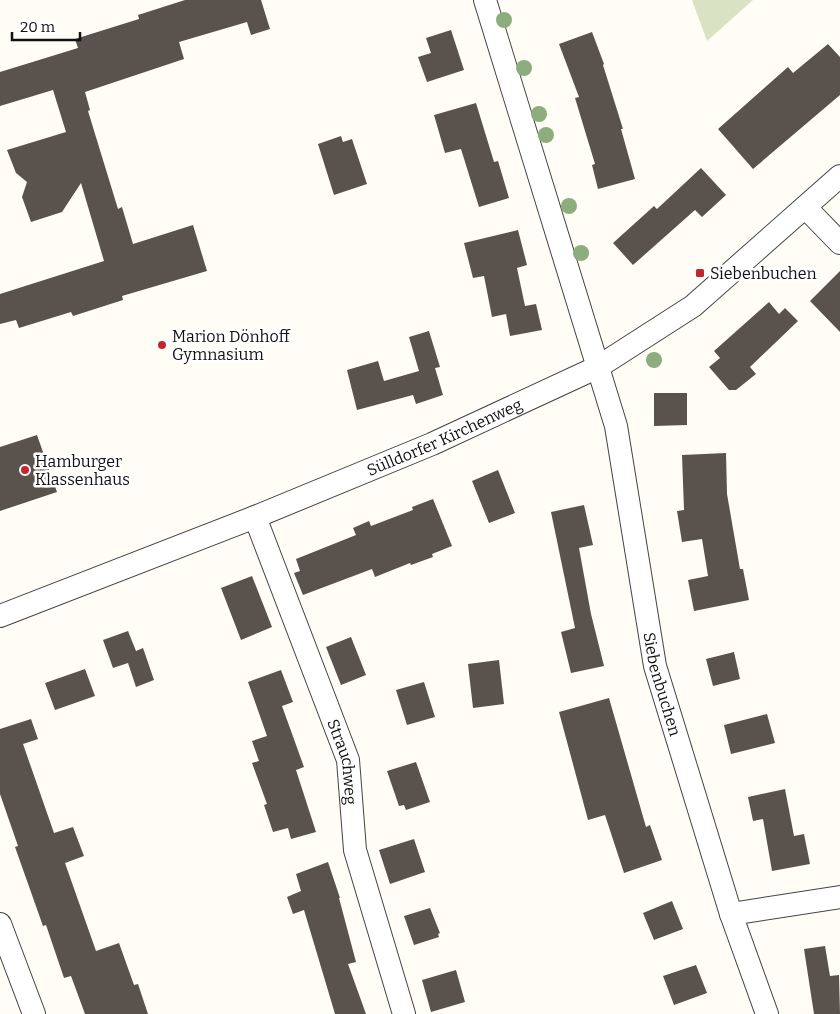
<svg xmlns="http://www.w3.org/2000/svg" width="840" height="1014" font-family="Bitter,serif">
<rect width="100%" height="100%" fill="#fffdf5"/>
<path fill="#d9e3c4" d="M 692,0 L 753,0 L 707,41 Z"/>
<path fill="#5a524d" d="M 185,0 L 261,0 L 270,29 L 251,35 L 247,22 L 179,42 L 184,59 L 85,92 L 90,110 L 88,111 L 118,209 L 122,207 L 133,244 L 193,225 L 207,271 L 122,296 L 123,300 L 73,316 L 71,312 L 19,328 L 16,320 L 0,324 L 0,294 L 104,261 L 81,183 L 62,212 L 31,222 L 22,197 L 27,182 L 16,173 L 7,150 L 66,132 L 53,90 L 0,106 L 0,72 L 78,48 L 75,39 L 139,19 L 138,15 Z
M 451,30 L 464,70 L 427,82 L 418,57 L 431,53 L 426,38 Z
M 592,32 L 604,64 L 603,65 L 623,129 L 621,129 L 635,179 L 598,189 L 592,165 L 595,164 L 575,98 L 579,97 L 559,44 Z
M 828,44 L 840,57 L 840,95 L 753,169 L 718,129 L 788,67 L 793,73 Z
M 476,103 L 494,162 L 498,161 L 509,198 L 479,207 L 461,149 L 445,153 L 434,115 Z
M 341,136 L 343,142 L 352,139 L 367,184 L 334,195 L 318,144 Z
M 701,168 L 726,195 L 702,217 L 695,210 L 633,265 L 613,243 L 654,206 L 657,209 Z
M 518,230 L 527,265 L 517,268 L 525,306 L 536,304 L 542,330 L 510,336 L 506,314 L 492,317 L 484,276 L 473,278 L 464,243 Z
M 840,271 L 840,332 L 810,301 Z
M 769,302 L 779,314 L 785,308 L 798,321 L 750,367 L 756,374 L 736,390 L 729,390 L 709,367 L 720,358 L 714,351 Z
M 429,331 L 440,367 L 435,368 L 443,395 L 416,404 L 413,395 L 357,410 L 347,370 L 378,361 L 384,381 L 419,371 L 409,337 Z
M 654,393 L 687,393 L 687,425 L 654,426 Z
M 37,435 L 57,492 L 0,511 L 0,447 Z
M 726,453 L 727,494 L 740,569 L 743,569 L 749,600 L 694,611 L 688,580 L 708,576 L 702,539 L 682,542 L 677,511 L 684,510 L 682,455 Z
M 498,470 L 515,513 L 489,523 L 472,481 Z
M 433,499 L 452,546 L 432,554 L 433,557 L 411,565 L 410,563 L 375,577 L 372,569 L 303,595 L 294,573 L 300,571 L 296,559 L 356,535 L 353,528 L 369,521 L 371,526 L 413,510 L 412,507 Z
M 584,505 L 593,545 L 579,548 L 591,614 L 604,666 L 571,673 L 561,632 L 575,628 L 551,512 Z
M 252,576 L 272,627 L 241,640 L 221,588 Z
M 128,631 L 136,651 L 143,648 L 154,680 L 136,687 L 128,663 L 113,668 L 103,640 Z
M 351,637 L 366,675 L 341,685 L 326,647 Z
M 734,652 L 740,679 L 713,686 L 706,659 Z
M 499,660 L 504,704 L 473,708 L 468,664 Z
M 85,669 L 95,696 L 55,710 L 45,683 Z
M 281,670 L 293,702 L 282,706 L 304,767 L 296,770 L 316,832 L 291,839 L 288,828 L 273,832 L 264,805 L 267,804 L 252,763 L 259,761 L 252,741 L 267,736 L 248,682 Z
M 424,682 L 435,717 L 407,725 L 396,690 Z
M 609,698 L 646,827 L 650,825 L 662,860 L 624,873 L 605,815 L 588,820 L 559,712 Z
M 767,714 L 775,743 L 731,754 L 724,725 Z
M 31,719 L 38,739 L 23,744 L 54,833 L 73,827 L 84,856 L 65,863 L 96,951 L 119,943 L 134,985 L 138,984 L 148,1014 L 85,1014 L 71,976 L 64,978 L 46,925 L 43,926 L 15,847 L 18,846 L 0,794 L 0,729 Z
M 416,762 L 430,802 L 406,810 L 404,805 L 399,806 L 387,771 Z
M 785,789 L 794,836 L 804,834 L 810,864 L 772,871 L 763,819 L 753,821 L 748,797 Z
M 414,839 L 425,872 L 390,884 L 379,850 Z
M 328,862 L 340,898 L 339,898 L 356,962 L 348,964 L 366,1014 L 335,1014 L 304,910 L 293,914 L 287,897 L 301,891 L 296,874 Z
M 672,901 L 683,929 L 654,940 L 643,913 Z
M 430,908 L 440,933 L 438,934 L 439,937 L 414,945 L 404,916 Z
M 825,946 L 830,976 L 839,975 L 840,1014 L 814,1014 L 804,949 Z
M 696,965 L 707,993 L 674,1005 L 663,976 Z
M 456,970 L 465,1002 L 431,1012 L 422,980 Z"/>
<g fill="none" stroke-linecap="round" stroke-linejoin="round">
<g stroke="#444" stroke-width="24">
<g id="minor">
<path id="s1" d="M 485,0 L 616,426 L 655,666 L 731,914 L 767,1014"/>
<path d="M 805,207 L 840,243"/>
<path id="s2" d="M 255,517 L 348,760 L 355,850 L 404,1014"/>
<path id="s3" d="M 0,616 L 255,517 L 432,444 L 598,367 L 693,306 L 840,176"/>
<path d="M 731,914 L 840,897"/>
<path d="M 0,924 L 34,1014"/>
</g>
</g>
<use href="#minor" stroke="#fff" stroke-width="22"/>
</g>
<g fill="#8dad7f">
<circle cx="504" cy="20" r="8"/>
<circle cx="524" cy="68" r="8"/>
<circle cx="539" cy="114" r="8"/>
<circle cx="546" cy="135" r="8"/>
<circle cx="569" cy="206" r="8"/>
<circle cx="581" cy="253" r="8"/>
<circle cx="654" cy="360" r="8"/>
</g>
<g fill="#c4262e" stroke="#fff" stroke-width="2">
<rect x="695" y="268" width="10" height="10" rx="2.5"/>
<circle cx="162" cy="345" r="5"/>
<circle cx="25" cy="470" r="5"/>
</g>
<g text-anchor="middle" stroke-width="5" stroke-linejoin="round" paint-order="stroke">
<g font-size="16" fill="#111" stroke="#fff" text-anchor="start">
<text x="710" y="279">Siebenbuchen</text>
<text x="172" y="342">Marion Dönhoff<tspan x="172" dy="18">Gymnasium</tspan></text>
<text x="35" y="467">Hamburger<tspan x="35" dy="18">Klassenhaus</tspan></text>
</g>
<g font-size="16" fill="#111" stroke="#fff">
<text dy="6" stroke="none"><textPath href="#s3" startOffset="479">Sülldorfer Kirchenweg</textPath></text>
<text dy="6" stroke="none"><textPath href="#s1" startOffset="708">Siebenbuchen</textPath></text>
<text dy="6" stroke="none"><textPath href="#s2" startOffset="261">Strauchweg</textPath></text>
</g>
</g>
<path d="M12 32v8h68v-8" fill="none" stroke="#111111" stroke-width="2.5"/>
<text x="20" y="32" font-size="15" fill="#111111" stroke="#ffffff" stroke-width="4" paint-order="stroke">20 m</text>
</svg>
